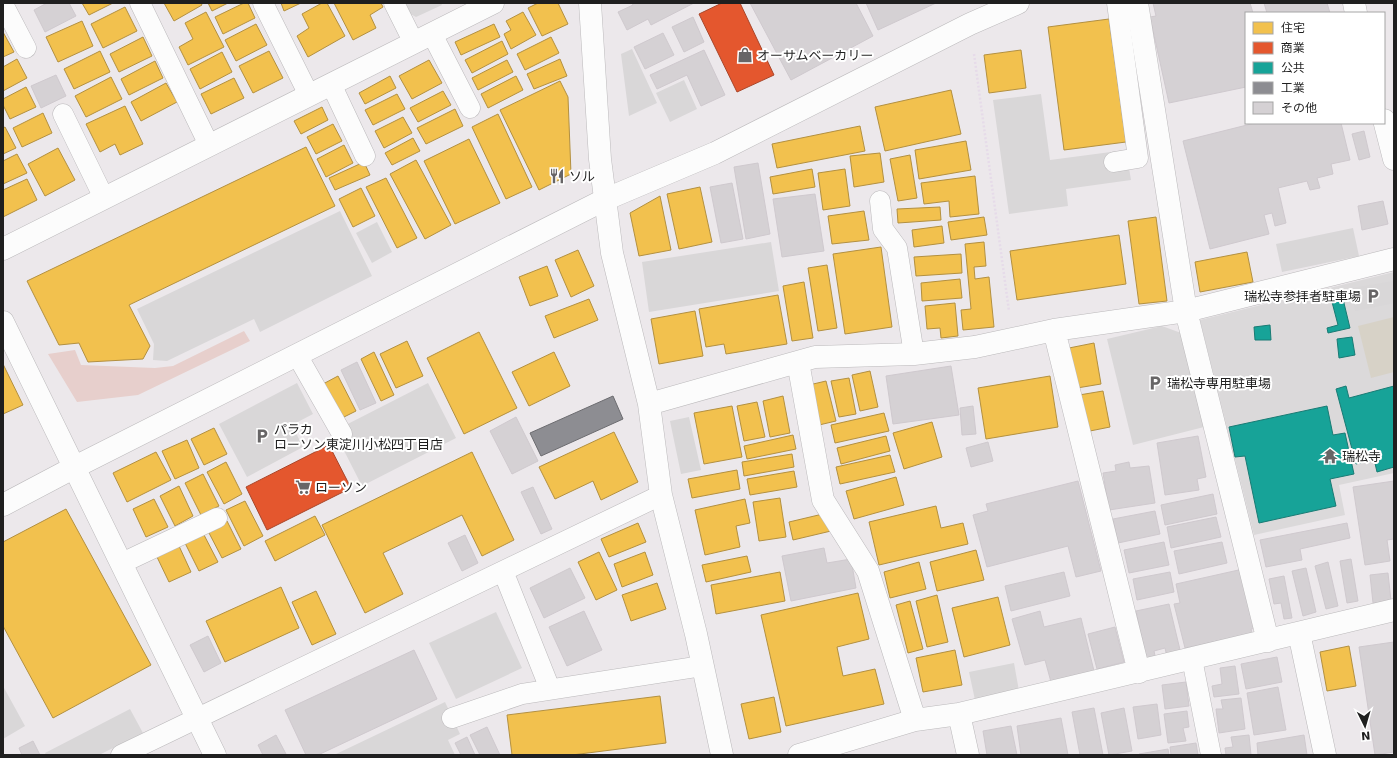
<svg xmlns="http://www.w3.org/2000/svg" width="1397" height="758" font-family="'DejaVu Sans','Noto Sans JP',sans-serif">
<rect width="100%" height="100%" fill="#ece8eb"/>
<path fill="#dbd9da" d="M 1394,272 L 1394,473 L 1339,485 L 1345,515 L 1254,535 L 1200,320 Z"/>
<path fill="#e7cfcc" d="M 244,331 L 250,341 L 138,395 L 77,402 L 48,354 L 75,350 L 81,365 L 155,368 L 173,366 Z"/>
<path fill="#d7d2c7" d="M 1394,317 L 1394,372 L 1371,378 L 1358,326 Z"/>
<path fill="#d9d7d8" d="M 399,3 L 441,3 L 442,5 L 416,17 L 403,10 Z
M 632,49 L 657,103 L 629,116 L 621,54 Z
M 684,80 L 697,109 L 670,122 L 656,93 Z
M 1041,94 L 1050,160 L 1126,150 L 1131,180 L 1066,189 L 1068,206 L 1009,214 L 993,100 Z
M 340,211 L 372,276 L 260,332 L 254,319 L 167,361 L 153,360 L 154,344 L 137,309 Z
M 377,222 L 392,252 L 372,263 L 356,233 Z
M 1353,228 L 1359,256 L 1282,272 L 1276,244 Z
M 771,242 L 779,291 L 649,312 L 642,262 Z
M 1394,281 L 1394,303 L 1355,311 L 1351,288 Z
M 1162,326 L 1181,333 L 1204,427 L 1133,445 L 1107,339 Z
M 297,383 L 313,414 L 292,425 L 303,447 L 247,477 L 219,424 Z
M 428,383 L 456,438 L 362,486 L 334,431 Z
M 689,417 L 701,470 L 681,474 L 670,421 Z
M 496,612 L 522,668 L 456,699 L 429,643 Z
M 1014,663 L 1019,691 L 975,700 L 969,672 Z
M 3,686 L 25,726 L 3,739 Z
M 445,702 L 460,734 L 448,740 L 455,755 L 334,755 Z
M 130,709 L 143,733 L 99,755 L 46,755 L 45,753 Z"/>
<path fill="#f2c14e" stroke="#b39040" d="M 82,3 L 113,3 L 89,15 Z
M 164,3 L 201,3 L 202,5 L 174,21 Z
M 208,3 L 228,3 L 212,11 Z
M 244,3 L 248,3 L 255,18 L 223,34 L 215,17 Z
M 281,3 L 301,3 L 284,11 Z
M 322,3 L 327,3 L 345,36 L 308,57 L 297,36 L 309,28 L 302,14 Z
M 334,3 L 381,3 L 383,7 L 370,15 L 376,28 L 353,40 Z
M 538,3 L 558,3 L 568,24 L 542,36 L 528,8 Z
M 125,7 L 137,31 L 103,48 L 91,24 Z
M 206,12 L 224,47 L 188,65 L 179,47 L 193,39 L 185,23 Z
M 523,12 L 536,35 L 511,49 L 504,34 L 511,30 L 506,21 Z
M 1109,19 L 1126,142 L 1064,150 L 1048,27 Z
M 82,21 L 93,46 L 58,62 L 46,37 Z
M 256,24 L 267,45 L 236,61 L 225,40 Z
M 494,24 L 500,37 L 461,55 L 455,42 Z
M 3,32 L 14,52 L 3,57 Z
M 143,37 L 152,56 L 119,72 L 110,54 Z
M 551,37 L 559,53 L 525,70 L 517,54 Z
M 502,41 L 508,54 L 472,73 L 465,60 Z
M 1021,50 L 1026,88 L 989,93 L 984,55 Z
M 100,51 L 110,72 L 74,89 L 64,69 Z
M 269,51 L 283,78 L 253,93 L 239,66 Z
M 222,52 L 232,72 L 200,89 L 190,69 Z
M 17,59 L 27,78 L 3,91 L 3,67 Z
M 560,59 L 567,76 L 534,89 L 527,74 Z
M 429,60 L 442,83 L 412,99 L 399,76 Z
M 507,60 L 513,72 L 478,90 L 472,78 Z
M 155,61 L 163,78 L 129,95 L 121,79 Z
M 390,76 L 396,88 L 365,104 L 359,93 Z
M 516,76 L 523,90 L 488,108 L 481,94 Z
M 111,77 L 122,99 L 86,117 L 75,96 Z
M 234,78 L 244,98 L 211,114 L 201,94 Z
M 560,81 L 568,97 L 571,174 L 539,190 L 500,110 Z
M 166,83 L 177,102 L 141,121 L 131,102 Z
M 26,87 L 36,107 L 10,119 L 3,105 L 3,99 Z
M 951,90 L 961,134 L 885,151 L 875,107 Z
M 443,91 L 451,105 L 418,122 L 410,108 Z
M 397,94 L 405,109 L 373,125 L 365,110 Z
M 125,106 L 143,144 L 120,155 L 115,144 L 100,152 L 86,124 Z
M 322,107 L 328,120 L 301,134 L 294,121 Z
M 455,109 L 463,126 L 426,144 L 417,128 Z
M 43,113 L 52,133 L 22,147 L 13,128 Z
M 498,114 L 532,187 L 506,199 L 472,127 Z
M 403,117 L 412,133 L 384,148 L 375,131 Z
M 333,124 L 342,141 L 316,154 L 307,137 Z
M 860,126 L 865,151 L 777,168 L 772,144 Z
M 5,127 L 16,148 L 3,154 L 3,128 Z
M 413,138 L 420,151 L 392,165 L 385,153 Z
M 469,139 L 500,203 L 455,224 L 424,161 Z
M 966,141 L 971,170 L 919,179 L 915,150 Z
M 344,145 L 353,163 L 326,177 L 317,159 Z
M 306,147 L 335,206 L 129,305 L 150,346 L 143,359 L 88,362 L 79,343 L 59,345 L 27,281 Z
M 58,148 L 75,180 L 45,196 L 28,164 Z
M 880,153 L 884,182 L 854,187 L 850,156 Z
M 17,154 L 27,173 L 3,184 L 3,161 Z
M 910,155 L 917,198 L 898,201 L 890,159 Z
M 416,160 L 451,225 L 425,239 L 390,174 Z
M 364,162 L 370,175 L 335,190 L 329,178 Z
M 812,169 L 815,187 L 773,194 L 770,177 Z
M 845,169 L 850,206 L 823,210 L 818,173 Z
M 975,176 L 979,214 L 950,217 L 949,201 L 924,204 L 921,183 Z
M 386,178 L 417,238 L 397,248 L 366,187 Z
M 27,179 L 37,200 L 3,217 L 3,190 Z
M 700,187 L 712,242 L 679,249 L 667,194 Z
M 361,188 L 375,216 L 353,227 L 339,199 Z
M 660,196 L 671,250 L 639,256 L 630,213 Z
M 940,207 L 941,220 L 898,223 L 897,209 Z
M 864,211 L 869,240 L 832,244 L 828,216 Z
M 984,217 L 987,235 L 951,240 L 948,222 Z
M 1156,217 L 1167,301 L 1139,304 L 1128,221 Z
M 942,226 L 944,243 L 914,247 L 912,230 Z
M 1119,235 L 1126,284 L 1017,300 L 1010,251 Z
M 984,242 L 986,266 L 974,267 L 975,279 L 989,277 L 994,327 L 963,330 L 961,310 L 971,309 L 965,244 Z
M 881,247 L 892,327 L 845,334 L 833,254 Z
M 578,250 L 594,286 L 571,297 L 555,260 Z
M 1247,252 L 1253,282 L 1200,292 L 1195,262 Z
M 961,254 L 962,273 L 916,276 L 914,257 Z
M 827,265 L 837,328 L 818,331 L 808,268 Z
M 547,266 L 558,296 L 530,306 L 519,277 Z
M 960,279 L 962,298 L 922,301 L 921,283 Z
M 804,282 L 813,338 L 792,341 L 783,286 Z
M 778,295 L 787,344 L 726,354 L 724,344 L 706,347 L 699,309 Z
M 589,299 L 598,320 L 554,338 L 545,316 Z
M 955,303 L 958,336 L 941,338 L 940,328 L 927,329 L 925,306 Z
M 695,311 L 703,356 L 659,364 L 651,319 Z
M 479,332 L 517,408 L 464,434 L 427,358 Z
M 407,341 L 423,376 L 396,388 L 380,354 Z
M 1094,343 L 1101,384 L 1077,388 L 1069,348 Z
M 374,352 L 394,395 L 381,401 L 361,359 Z
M 554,352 L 570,386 L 529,406 L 512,372 Z
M 3,364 L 23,405 L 3,414 Z
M 870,371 L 878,407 L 860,411 L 852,375 Z
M 338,376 L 356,411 L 340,419 L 323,384 Z
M 1050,376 L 1058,427 L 986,439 L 978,388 Z
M 849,378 L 856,414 L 839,417 L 831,381 Z
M 826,381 L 836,421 L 819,425 L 809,385 Z
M 1103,391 L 1110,427 L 1085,432 L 1079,395 Z
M 783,396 L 790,433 L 770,437 L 763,401 Z
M 757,402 L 765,437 L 744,441 L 737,406 Z
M 732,406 L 742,457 L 704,464 L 694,413 Z
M 884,413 L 889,431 L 835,443 L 831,425 Z
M 932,422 L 942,457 L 904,469 L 893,433 Z
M 214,428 L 227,454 L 204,465 L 191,439 Z
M 614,432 L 638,482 L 601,500 L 593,481 L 555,499 L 539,467 Z
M 793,435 L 796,449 L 747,459 L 744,446 Z
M 886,436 L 890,451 L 841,464 L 837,448 Z
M 187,440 L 199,468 L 175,479 L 162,451 Z
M 156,452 L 171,480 L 127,502 L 113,473 Z
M 472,452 L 514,540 L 482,556 L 462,515 L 383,553 L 403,594 L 365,613 L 322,525 Z
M 792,454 L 794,467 L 744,476 L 742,462 Z
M 890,455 L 895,472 L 840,484 L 836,467 Z
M 226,462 L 242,494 L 224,504 L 207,472 Z
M 737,470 L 740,489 L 692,498 L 688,479 Z
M 794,471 L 797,487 L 750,495 L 747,479 Z
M 203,474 L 219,506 L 201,515 L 185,483 Z
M 896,477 L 904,505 L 854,519 L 846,491 Z
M 179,486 L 193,516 L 175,526 L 160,496 Z
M 780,498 L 786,537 L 759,541 L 753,502 Z
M 154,499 L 168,527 L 146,537 L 133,509 Z
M 745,499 L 750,523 L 736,526 L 740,547 L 705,555 L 695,510 Z
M 245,501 L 263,536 L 244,546 L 226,510 Z
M 936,506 L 941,528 L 963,523 L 968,544 L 879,565 L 869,522 Z
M 66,509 L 151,665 L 53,718 L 3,626 L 3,542 Z
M 827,513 L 831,531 L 793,540 L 789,522 Z
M 315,516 L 325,535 L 275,561 L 265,541 Z
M 227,521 L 241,549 L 222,558 L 208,531 Z
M 638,523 L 646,542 L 609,557 L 601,539 Z
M 203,533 L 218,562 L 199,571 L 185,543 Z
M 179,546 L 191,572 L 169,582 L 157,557 Z
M 976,550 L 984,580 L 937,591 L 930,562 Z
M 599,552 L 617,590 L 596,600 L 578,562 Z
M 645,552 L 653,575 L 622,587 L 614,564 Z
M 747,556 L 751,572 L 706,582 L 702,565 Z
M 919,562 L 926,589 L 890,598 L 884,572 Z
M 780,572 L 785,601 L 716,614 L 711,585 Z
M 657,583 L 666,609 L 631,621 L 622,595 Z
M 281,587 L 299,628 L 225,662 L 206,621 Z
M 316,591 L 336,634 L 312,645 L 292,602 Z
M 858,593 L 869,639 L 837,647 L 843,676 L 875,669 L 884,704 L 786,726 L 761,615 Z
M 937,595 L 948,642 L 927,647 L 916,601 Z
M 998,597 L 1010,645 L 964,657 L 952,608 Z
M 910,601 L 923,649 L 908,653 L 896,605 Z
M 1349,646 L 1356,686 L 1327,691 L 1320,652 Z
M 955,650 L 962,685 L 923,692 L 916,658 Z
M 660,696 L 666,743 L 572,755 L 512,755 L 507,715 Z
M 774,697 L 781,732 L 749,739 L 741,704 Z"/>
<path fill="#e4572e" stroke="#a9462a" d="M 722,3 L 740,3 L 774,75 L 737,92 L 699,14 Z
M 329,445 L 351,488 L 267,530 L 246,487 Z"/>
<path fill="#17a398" stroke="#197b74" d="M 1343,299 L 1350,328 L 1328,333 L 1327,328 L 1338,325 L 1332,302 Z
M 1270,325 L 1271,340 L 1255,340 L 1254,327 Z
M 1352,337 L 1355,355 L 1339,358 L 1337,339 Z
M 1346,386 L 1349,398 L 1394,386 L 1394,467 L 1377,472 L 1374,459 L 1356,464 L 1336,389 Z
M 1327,406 L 1333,435 L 1345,433 L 1354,474 L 1330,479 L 1336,506 L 1259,523 L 1245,456 L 1235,457 L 1229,427 Z"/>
<path fill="#8d8d92" stroke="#6c6c70" d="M 613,396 L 623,419 L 541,456 L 530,433 Z"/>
<path fill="#d5d1d4" stroke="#cfc9ce" d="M 47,3 L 69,3 L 76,16 L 45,32 L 34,10 Z
M 632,3 L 694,3 L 651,25 L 648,19 L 627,30 L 618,12 L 633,5 Z
M 750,3 L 856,3 L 873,36 L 791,80 Z
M 866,3 L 936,3 L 878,30 Z
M 1153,3 L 1250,3 L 1253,13 L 1246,13 L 1246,87 L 1169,103 L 1150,17 L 1156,16 Z
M 1264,3 L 1327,3 L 1330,13 L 1267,13 Z
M 693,17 L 704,42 L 684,52 L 672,27 Z
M 663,33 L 674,55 L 645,69 L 634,47 Z
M 704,50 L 725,95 L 701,106 L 687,75 L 657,89 L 650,75 Z
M 56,75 L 66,96 L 41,108 L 31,86 Z
M 1255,123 L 1341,123 L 1350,160 L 1331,164 L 1333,174 L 1317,178 L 1320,188 L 1310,190 L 1307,181 L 1278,188 L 1286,223 L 1275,226 L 1272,213 L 1264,215 L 1269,234 L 1210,249 L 1183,141 Z
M 1364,131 L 1370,157 L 1359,160 L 1352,134 Z
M 758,163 L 770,234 L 746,239 L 734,167 Z
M 732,183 L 743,239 L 721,243 L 710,187 Z
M 815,194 L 824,251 L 782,257 L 773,199 Z
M 1383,201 L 1388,224 L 1362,230 L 1358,206 Z
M 357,362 L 376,403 L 360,410 L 341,370 Z
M 951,366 L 959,415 L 893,424 L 886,376 Z
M 973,406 L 976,434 L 962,435 L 960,408 Z
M 516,417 L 538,461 L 512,474 L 490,431 Z
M 1198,436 L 1206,477 L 1197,479 L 1199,490 L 1165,495 L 1157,443 Z
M 988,442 L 993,461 L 971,467 L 966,448 Z
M 1129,462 L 1130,468 L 1149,466 L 1155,503 L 1109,510 L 1103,473 L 1116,471 L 1115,465 Z
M 1078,481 L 1101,571 L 1076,577 L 1068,546 L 987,567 L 973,515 L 988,511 L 986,504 Z
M 1394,481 L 1394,539 L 1387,540 L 1390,561 L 1365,565 L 1353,487 Z
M 533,487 L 552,529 L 541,534 L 521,492 Z
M 1213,494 L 1217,514 L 1165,525 L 1161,505 Z
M 1155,511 L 1160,534 L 1118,543 L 1113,519 Z
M 1216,517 L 1221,537 L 1171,548 L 1167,527 Z
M 1347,523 L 1350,538 L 1300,549 L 1302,560 L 1266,567 L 1260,540 Z
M 465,535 L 478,563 L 462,571 L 448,543 Z
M 1164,542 L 1169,565 L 1129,573 L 1124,550 Z
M 1222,542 L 1227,563 L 1179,574 L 1174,551 Z
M 824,548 L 827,563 L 851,559 L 856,588 L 791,601 L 782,556 Z
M 1351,559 L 1358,601 L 1347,603 L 1340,561 Z
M 1328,562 L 1338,606 L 1326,609 L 1315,566 Z
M 570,568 L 585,598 L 544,618 L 530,588 Z
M 1306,568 L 1316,612 L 1303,616 L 1292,571 Z
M 1243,569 L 1257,628 L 1251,629 L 1253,637 L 1218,644 L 1217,641 L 1185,648 L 1174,604 L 1180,603 L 1176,584 Z
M 1064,572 L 1070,596 L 1011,611 L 1005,586 Z
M 1170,572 L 1174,592 L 1137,600 L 1133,579 Z
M 1388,573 L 1391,601 L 1373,603 L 1370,575 Z
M 1284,576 L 1292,618 L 1284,619 L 1281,603 L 1274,604 L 1269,579 Z
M 1169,604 L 1181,654 L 1167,657 L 1165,648 L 1154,651 L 1156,660 L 1147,662 L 1136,611 Z
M 584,611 L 602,650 L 567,666 L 549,627 Z
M 1040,611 L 1044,627 L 1081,618 L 1094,671 L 1051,682 L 1045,660 L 1025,665 L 1012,619 Z
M 1115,627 L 1124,662 L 1097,669 L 1088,634 Z
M 208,636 L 221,663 L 204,672 L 190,645 Z
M 1394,642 L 1394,752 L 1375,755 L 1359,647 Z
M 414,650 L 437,699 L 318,755 L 306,755 L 285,710 Z
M 1277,657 L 1282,682 L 1246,689 L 1241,664 Z
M 1235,666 L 1239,694 L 1214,697 L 1212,686 L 1222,684 L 1220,668 Z
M 1186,682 L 1189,706 L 1165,709 L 1162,685 Z
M 1278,687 L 1286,730 L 1254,735 L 1247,693 Z
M 1241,698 L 1245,729 L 1219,733 L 1216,709 L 1223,709 L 1221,700 Z
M 1157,704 L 1161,735 L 1138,739 L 1133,707 Z
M 1094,708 L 1103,755 L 1080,755 L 1072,712 Z
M 1124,708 L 1132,751 L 1109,755 L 1101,713 Z
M 1187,711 L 1189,727 L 1183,728 L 1186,741 L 1168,743 L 1164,714 Z
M 1061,718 L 1068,755 L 1021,755 L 1017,726 Z
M 1011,726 L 1017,755 L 987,755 L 983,731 Z
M 487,727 L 500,755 L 480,755 L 470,735 Z
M 276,735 L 286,754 L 263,755 L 258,745 Z
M 1249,735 L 1251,755 L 1226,755 L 1225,748 L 1233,747 L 1231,737 Z
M 1304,735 L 1307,755 L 1258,755 L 1257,743 Z
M 467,737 L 475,755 L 461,755 L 455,743 Z
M 33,741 L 40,755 L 22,755 L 19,748 Z
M 1196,743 L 1198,755 L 1171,755 L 1170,747 Z
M 1168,749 L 1169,755 L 1139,755 L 1139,754 Z"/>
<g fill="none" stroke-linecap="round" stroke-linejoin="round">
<g stroke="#bbb9bb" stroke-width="21">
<path id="service" d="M 140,3 L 209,145
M 263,3 L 309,95
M 394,3 L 414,43
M 3,4 L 26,48
M 432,34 L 470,108
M 331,84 L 365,156
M 63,114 L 104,198
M 1114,162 L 1138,158 L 1117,3
M 880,201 L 883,229 L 897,248 L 914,354
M 297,355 L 342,434
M 122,563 L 217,518
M 503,571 L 550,689
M 1192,659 L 1211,755
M 452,718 L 522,694 L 702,666
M 121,755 L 661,495"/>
</g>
<g stroke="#bbb9bb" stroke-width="23">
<path id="minor" d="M 590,3 L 600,159 L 612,253 L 649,404 L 661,495 L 696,634 L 722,755
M 1137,3 L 1186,311 L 1268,641
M 1354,3 L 1356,13
M 1384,120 L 1394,159
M 3,249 L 493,3
M 3,322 L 215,755
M 1054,330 L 1139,672
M 798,362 L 823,500 L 868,571 L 915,720
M 649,404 L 815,357 L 914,354 L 975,347 L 1054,330 L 1186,311 L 1394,259
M 1299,633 L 1325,755
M 959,714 L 968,755
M 799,755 L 915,720 L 959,714 L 1394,610"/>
</g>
<g stroke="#bbb9bb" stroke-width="23">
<path id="tertiary" d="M 3,505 L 75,467 L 604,200 L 715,153 L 970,24 L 1018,3"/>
</g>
<path stroke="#e6dbe9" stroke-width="2.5" stroke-dasharray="2 2" stroke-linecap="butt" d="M 974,54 L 1009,311"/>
<use href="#service" stroke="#fcfcfc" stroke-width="20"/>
<use href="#minor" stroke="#fcfcfc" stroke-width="22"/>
<use href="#tertiary" stroke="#fcfcfc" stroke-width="22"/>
</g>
<defs>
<g id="shop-bare" transform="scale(1.2)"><path d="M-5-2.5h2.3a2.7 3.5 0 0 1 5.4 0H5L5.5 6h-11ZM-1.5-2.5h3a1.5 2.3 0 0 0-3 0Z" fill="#676566" stroke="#fff" stroke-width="2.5" paint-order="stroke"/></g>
<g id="restaurant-bare" transform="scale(1.2)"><path d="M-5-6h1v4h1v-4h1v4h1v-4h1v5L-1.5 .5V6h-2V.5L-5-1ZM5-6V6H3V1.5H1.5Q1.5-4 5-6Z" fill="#676566" stroke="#fff" stroke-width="2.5" paint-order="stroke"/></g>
<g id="parking-bare" transform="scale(1.2)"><path d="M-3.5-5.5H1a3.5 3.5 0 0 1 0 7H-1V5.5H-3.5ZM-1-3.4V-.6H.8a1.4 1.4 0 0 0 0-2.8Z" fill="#676566" stroke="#fff" stroke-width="2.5" paint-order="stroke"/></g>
<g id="temple-bare" transform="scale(1.2)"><path d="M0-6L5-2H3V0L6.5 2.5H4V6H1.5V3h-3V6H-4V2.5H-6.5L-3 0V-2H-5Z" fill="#676566" stroke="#fff" stroke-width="2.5" paint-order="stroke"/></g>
<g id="supermarket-bare" transform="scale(1.2)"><path d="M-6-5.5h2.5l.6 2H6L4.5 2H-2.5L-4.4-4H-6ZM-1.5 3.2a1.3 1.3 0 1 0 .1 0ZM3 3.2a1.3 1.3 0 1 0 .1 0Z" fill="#676566" stroke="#fff" stroke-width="2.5" paint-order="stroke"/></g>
</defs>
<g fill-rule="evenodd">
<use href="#shop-bare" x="745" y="55"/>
<use href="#restaurant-bare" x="557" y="176"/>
<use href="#parking-bare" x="1373" y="296"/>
<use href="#parking-bare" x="1155" y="383"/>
<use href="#parking-bare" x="262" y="436"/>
<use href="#temple-bare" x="1330" y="456"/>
<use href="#supermarket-bare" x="303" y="487"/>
</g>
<g text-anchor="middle" stroke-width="4" stroke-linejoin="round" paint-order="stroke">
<g font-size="13" fill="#1f1f1f" stroke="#fff" text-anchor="start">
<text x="757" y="60">オーサムベーカリー</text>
<text x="569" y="181">ソル</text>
<text x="1361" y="301" text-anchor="end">瑞松寺参拝者駐車場</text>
<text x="1167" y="388">瑞松寺専用駐車場</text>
<text x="274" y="434">パラカ<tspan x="274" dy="15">ローソン東淀川小松四丁目店</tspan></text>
<text x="1342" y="461">瑞松寺</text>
<text x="315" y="492">ローソン</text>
</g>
</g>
<rect width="1397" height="758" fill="none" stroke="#1f1f1f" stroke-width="8"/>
<rect x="1245" y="12" width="140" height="112" fill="#ffffff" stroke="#a5a5a5"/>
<rect x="1253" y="22" width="20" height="12" fill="#f2c14e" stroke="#a5a5a5"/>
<text x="1281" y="32" font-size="12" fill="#1f1f1f">住宅</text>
<rect x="1253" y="42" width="20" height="12" fill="#e4572e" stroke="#a5a5a5"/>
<text x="1281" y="52" font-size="12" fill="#1f1f1f">商業</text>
<rect x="1253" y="62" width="20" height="12" fill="#17a398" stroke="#a5a5a5"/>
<text x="1281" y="72" font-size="12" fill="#1f1f1f">公共</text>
<rect x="1253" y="82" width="20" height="12" fill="#8d8d92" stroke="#a5a5a5"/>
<text x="1281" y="92" font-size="12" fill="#1f1f1f">工業</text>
<rect x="1253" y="102" width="20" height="12" fill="#d5d1d4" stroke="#a5a5a5"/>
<text x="1281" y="112" font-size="12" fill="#1f1f1f">その他</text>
<g transform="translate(1365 726) rotate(175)" stroke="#ffffff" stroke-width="3" paint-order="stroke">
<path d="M0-3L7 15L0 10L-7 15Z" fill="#1f1f1f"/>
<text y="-6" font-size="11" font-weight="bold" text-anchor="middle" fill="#1f1f1f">N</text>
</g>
</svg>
